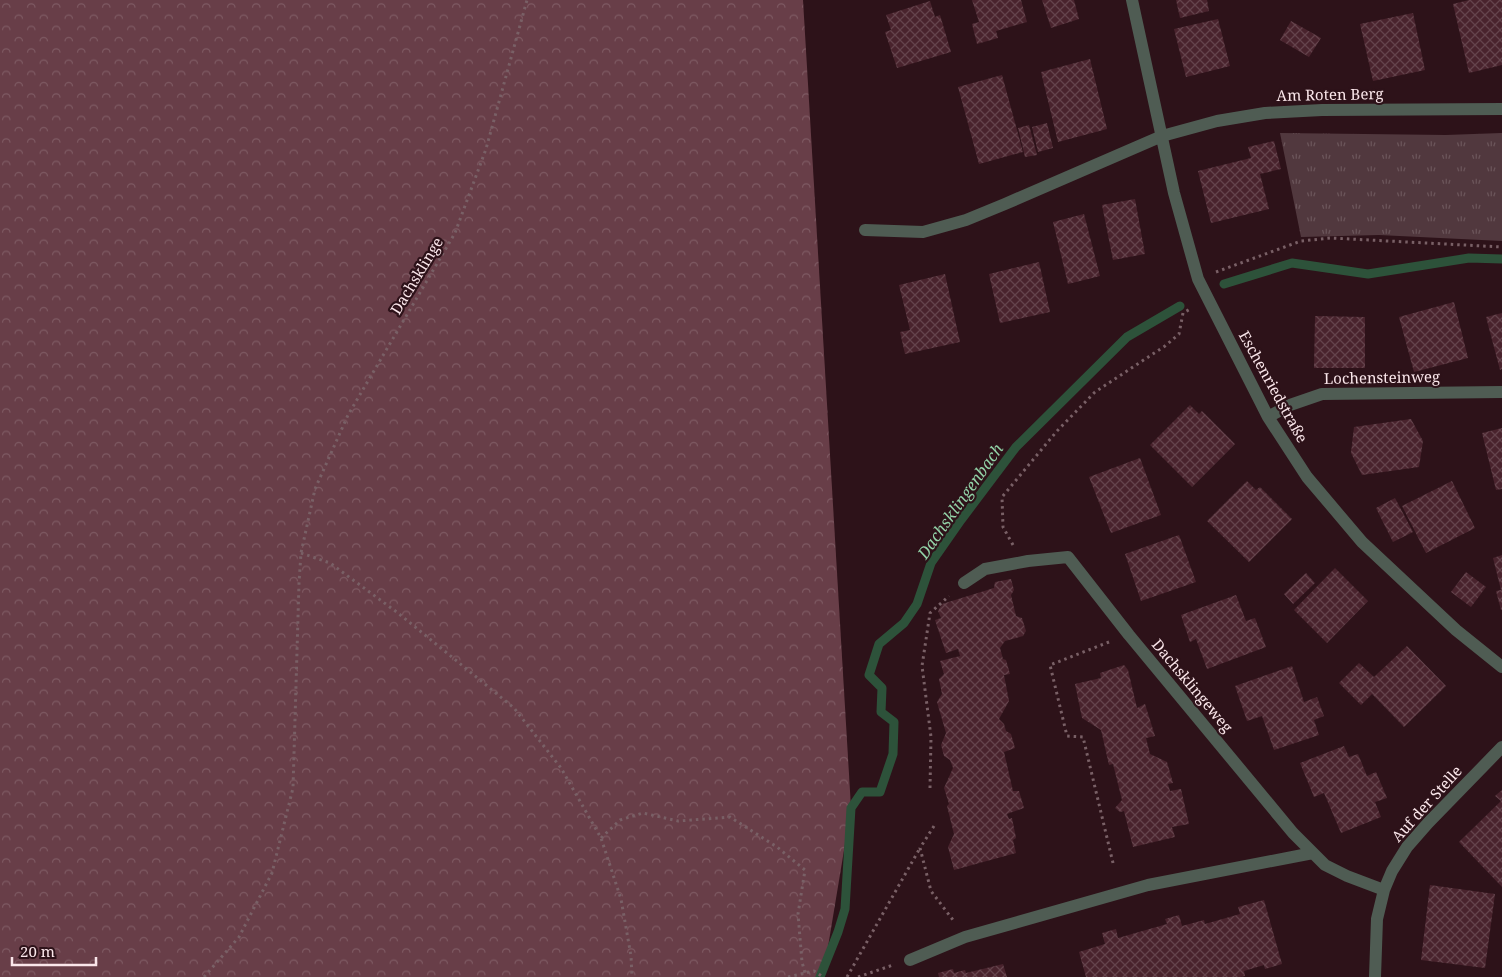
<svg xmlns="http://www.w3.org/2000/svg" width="1502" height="977" font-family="'Noto Serif',serif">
<defs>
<pattern id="grass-tufts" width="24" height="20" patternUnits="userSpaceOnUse" patternTransform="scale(1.25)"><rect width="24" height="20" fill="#51383e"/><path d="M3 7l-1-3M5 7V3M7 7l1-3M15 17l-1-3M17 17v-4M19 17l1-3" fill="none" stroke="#6b555a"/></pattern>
<pattern id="forest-crowns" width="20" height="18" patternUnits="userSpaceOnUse" patternTransform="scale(1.25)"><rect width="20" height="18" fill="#683e48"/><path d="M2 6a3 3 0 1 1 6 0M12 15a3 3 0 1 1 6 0" fill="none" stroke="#7e5a63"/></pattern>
<pattern id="building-cross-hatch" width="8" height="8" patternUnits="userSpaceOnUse" patternTransform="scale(1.25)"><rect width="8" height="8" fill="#49232d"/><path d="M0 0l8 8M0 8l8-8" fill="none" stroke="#64434c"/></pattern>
</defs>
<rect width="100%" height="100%" fill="#2d1219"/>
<path fill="url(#grass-tufts)" d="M 1280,133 L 1446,135 L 1502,133 L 1502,241 L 1379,235 L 1301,237 Z"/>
<path fill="url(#forest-crowns)" d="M 0,0 L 803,0 L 851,808 L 823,977 L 0,977 Z"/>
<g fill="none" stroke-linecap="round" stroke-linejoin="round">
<path stroke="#2d523a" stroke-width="9" d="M 1224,284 L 1292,263 L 1368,274 L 1469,258 L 1502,259
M 820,977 L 838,932 L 845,909 L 851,808 L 862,792 L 880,792 L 893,754 L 894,722 L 881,712 L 882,688 L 869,675 L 879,644 L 904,623 L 917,604 L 931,563 L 961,520 L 1016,447 L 1127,337 L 1180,306"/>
</g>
<path fill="url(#building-cross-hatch)" d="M 972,0 L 1021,0 L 1027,22 L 996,31 L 998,38 L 977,44 L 972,24 L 979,22 Z
M 1042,0 L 1074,0 L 1079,19 L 1051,28 Z
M 1176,0 L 1207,0 L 1209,11 L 1180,18 Z
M 1469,0 L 1502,0 L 1502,65 L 1469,73 L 1453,4 Z
M 930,1 L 935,17 L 940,15 L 951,52 L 897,68 L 885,32 L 891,30 L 886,15 Z
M 1413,13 L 1425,70 L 1373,81 L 1360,24 Z
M 1218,19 L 1230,66 L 1186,77 L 1174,29 Z
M 1291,21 L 1321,38 L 1309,57 L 1280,40 Z
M 1090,59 L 1107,129 L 1058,142 L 1041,72 Z
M 1002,75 L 1023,152 L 979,164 L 958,87 Z
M 1047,123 L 1053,148 L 1038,152 L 1032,127 Z
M 1029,125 L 1037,155 L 1025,157 L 1018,128 Z
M 1274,141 L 1281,169 L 1260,174 L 1269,209 L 1211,223 L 1198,171 L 1251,158 L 1248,147 Z
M 1135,199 L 1145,254 L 1113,260 L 1102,205 Z
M 1084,214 L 1100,276 L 1068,284 L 1053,222 Z
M 1039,262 L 1050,312 L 1000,323 L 989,274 Z
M 945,274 L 960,342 L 905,354 L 900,332 L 910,330 L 899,285 Z
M 1454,302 L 1468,358 L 1414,372 L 1399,317 Z
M 1502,313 L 1502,369 L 1500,370 L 1486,317 Z
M 1315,316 L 1365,317 L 1365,368 L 1314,368 Z
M 1190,405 L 1199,414 L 1202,411 L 1235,444 L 1192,487 L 1150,445 Z
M 1411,419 L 1423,441 L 1419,467 L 1362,475 L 1351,453 L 1354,427 Z
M 1502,428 L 1502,489 L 1496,490 L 1482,433 Z
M 1140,458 L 1161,515 L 1111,533 L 1089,477 Z
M 1247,481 L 1256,490 L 1260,487 L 1292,519 L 1249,562 L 1207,521 Z
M 1452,481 L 1475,528 L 1426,553 L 1402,506 Z
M 1395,498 L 1413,532 L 1393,542 L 1376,508 Z
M 1179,535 L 1196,582 L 1141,601 L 1125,554 Z
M 1502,555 L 1502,610 L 1501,610 L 1496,591 L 1501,590 L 1493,558 Z
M 1335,568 L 1368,601 L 1327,643 L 1294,610 Z
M 1466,572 L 1486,587 L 1471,607 L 1451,592 Z
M 1306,573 L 1315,583 L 1293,604 L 1284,594 Z
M 1011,579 L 1014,590 L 1011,595 L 1016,616 L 1022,618 L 1026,631 L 1023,636 L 1005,641 L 1000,648 L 1003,659 L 1006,660 L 1010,674 L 1004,675 L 1009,701 L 999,719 L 1004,724 L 1006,731 L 1011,734 L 1015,748 L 1004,752 L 1013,791 L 1019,791 L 1024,808 L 1007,814 L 1009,819 L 1012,818 L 1016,838 L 1013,840 L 1016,853 L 954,870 L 948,847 L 954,834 L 947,806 L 949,804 L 944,788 L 953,768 L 950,760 L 944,756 L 941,745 L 946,733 L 937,702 L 942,694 L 939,679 L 944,674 L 940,661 L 960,656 L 958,649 L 946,653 L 935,620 L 941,618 L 938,611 L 942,604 L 994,588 L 995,582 Z
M 1236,595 L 1246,621 L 1255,618 L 1266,647 L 1207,669 L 1196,639 L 1190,642 L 1181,615 Z
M 1407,646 L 1446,686 L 1404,727 L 1372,694 L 1361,705 L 1339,683 L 1359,663 L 1374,677 Z
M 1124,665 L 1128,670 L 1137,708 L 1145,704 L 1155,736 L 1146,738 L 1150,754 L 1167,762 L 1173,783 L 1168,784 L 1170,791 L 1181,789 L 1189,824 L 1172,827 L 1175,837 L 1133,847 L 1124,811 L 1120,812 L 1115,808 L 1122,800 L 1113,764 L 1109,765 L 1101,730 L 1082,718 L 1075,684 L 1101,678 L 1100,673 Z
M 1292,666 L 1304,702 L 1317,697 L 1324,716 L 1314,720 L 1319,735 L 1274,750 L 1262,716 L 1247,721 L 1235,686 Z
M 1344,746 L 1349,757 L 1358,754 L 1367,776 L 1376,772 L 1387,798 L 1375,802 L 1381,817 L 1341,833 L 1324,793 L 1314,797 L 1300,763 Z
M 1502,790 L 1502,887 L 1459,842 L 1501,801 L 1495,796 Z
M 1430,885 L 1495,894 L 1485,968 L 1421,960 Z
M 1264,900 L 1282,964 L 1265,969 L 1264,965 L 1244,971 L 1245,976 L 1240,977 L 1086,977 L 1079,952 L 1105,944 L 1102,933 L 1116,929 L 1118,938 L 1167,924 L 1165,919 L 1179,915 L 1182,926 L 1204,920 L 1205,924 L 1240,914 L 1238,907 Z
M 1003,964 L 1007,977 L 939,977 L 938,973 L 953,969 L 954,973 L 965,970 L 966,973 Z"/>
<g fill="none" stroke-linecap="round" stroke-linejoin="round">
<path stroke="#796066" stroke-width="3" stroke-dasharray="2.5 4" stroke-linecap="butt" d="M 1216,272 L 1301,241 L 1331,238 L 1502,247
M 1013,545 L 1003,527 L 1002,497 L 1057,431 L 1095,392 L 1165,346 L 1179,334 L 1183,313 L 1192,308
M 301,553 L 330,563 L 398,613 L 458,662 L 514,708 L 561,768 L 601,838 L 621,899 L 631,956 L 632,977
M 1109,642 L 1050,665 L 1067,736 L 1083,737 L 1113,863
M 930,788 L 931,737 L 922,666 L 930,613 L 949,596
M 934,826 L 920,848 L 931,891 L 953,920
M 601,838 L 620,820 L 643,813 L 678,821 L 730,817 L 777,847 L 805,870 L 798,914 L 802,962 L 805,973
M 204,977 L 239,937 L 272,873 L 293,788 L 299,583 L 301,553 L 315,489 L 348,415 L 455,233 L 486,149 L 527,0
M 788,977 L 814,971 L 823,977
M 847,977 L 920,848
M 858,977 L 893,965"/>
<path stroke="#4f5c53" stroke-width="12" d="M 1132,0 L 1174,193 L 1198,279 L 1268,417 L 1307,477 L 1362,542 L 1456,630 L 1502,667
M 865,230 L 923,232 L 966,220 L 1005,204 L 1162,136 L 1217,121 L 1265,113 L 1322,110 L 1502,109
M 1268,417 L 1290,405 L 1322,394 L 1502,392
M 964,583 L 985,569 L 1028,561 L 1068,557 L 1129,635 L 1293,833 L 1325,865 L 1347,876 L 1384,890
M 910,960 L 965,937 L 1148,885 L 1313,853
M 1375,977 L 1377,919 L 1384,890 L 1392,871 L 1407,847 L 1428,823 L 1502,747"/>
</g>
<g text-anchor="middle" stroke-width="4.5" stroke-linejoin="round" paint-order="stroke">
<g font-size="15" fill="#fae6ea" stroke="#2d1219">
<text transform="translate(1330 95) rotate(-1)" y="5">Am Roten Berg</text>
<text transform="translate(417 276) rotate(-59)" y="5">Dachsklinge</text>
<text transform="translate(1382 378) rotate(-1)" y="5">Lochensteinweg</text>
<text transform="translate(1273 387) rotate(61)" y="5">Eschenriedstraße</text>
<text transform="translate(1192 686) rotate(50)" y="5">Dachsklingeweg</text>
<text transform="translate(1427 804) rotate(-48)" y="5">Auf der Stelle</text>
</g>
<g font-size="16" font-style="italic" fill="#92d2a7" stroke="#2d1219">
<text transform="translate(960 501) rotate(-55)" y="6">Dachsklingenbach</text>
</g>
</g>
<path d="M12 957v8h84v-8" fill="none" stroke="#fae6ea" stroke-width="2.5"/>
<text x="20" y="957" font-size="15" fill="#fae6ea" stroke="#2d1219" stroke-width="4" paint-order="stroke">20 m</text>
</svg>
